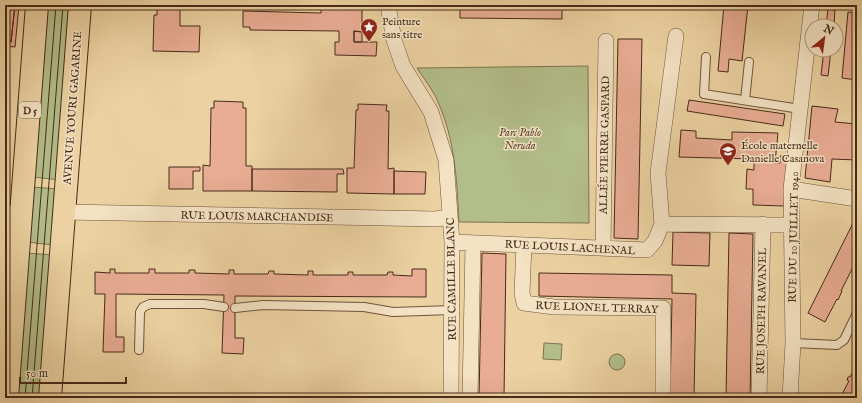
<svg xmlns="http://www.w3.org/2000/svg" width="862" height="403" font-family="'IM FELL English',serif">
<rect width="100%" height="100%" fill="#ecd2a2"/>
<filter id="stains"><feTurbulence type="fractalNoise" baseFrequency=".005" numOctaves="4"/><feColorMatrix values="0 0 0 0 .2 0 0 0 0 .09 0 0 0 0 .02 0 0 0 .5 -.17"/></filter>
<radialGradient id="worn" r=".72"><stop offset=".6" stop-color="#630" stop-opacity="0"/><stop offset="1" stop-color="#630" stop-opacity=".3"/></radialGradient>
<path fill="#b2bd89" stroke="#7c7452" d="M 45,5 L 74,5 L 61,180 L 32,177 Z
M 588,66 L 589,223 L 459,222 C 457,181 455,140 438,102 C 433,90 424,79 417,68 Z
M 31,187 L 59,189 L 54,245 L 26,242 Z
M 25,253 L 54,255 L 42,398 L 15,398 Z
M 544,343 L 562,344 L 561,360 L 543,359 Z
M609 362a8 8 0 1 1 16 0a8 8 0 1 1-16 0Z"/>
<path fill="#e9ad94" stroke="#472a1a" d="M 5,5 L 15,5 L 11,42 L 5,41 Z
M 15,5 L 19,5 L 15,47 L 5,46 L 5,41 L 11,42 Z
M 157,5 L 180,5 L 180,26 L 200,26 L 199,52 L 153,51 L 154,15 L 157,15 Z
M 321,5 L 362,5 L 362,32 L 354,31 L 354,42 L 377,42 L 376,56 L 335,55 L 335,42 L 339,42 L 339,31 L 250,30 L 250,27 L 243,27 L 243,11 L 321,13 Z
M 460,5 L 562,5 L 562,19 L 460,18 Z
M 724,5 L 748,5 L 742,61 L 729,59 L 728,72 L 718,71 Z
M 828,9 L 835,10 L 834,26 L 826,26 Z
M 848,12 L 857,13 L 857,80 L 842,78 Z
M 354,31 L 362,32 L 362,42 L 354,42 Z
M 618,39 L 642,39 L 638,239 L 614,238 Z
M 824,50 L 831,50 L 828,76 L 821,75 Z
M 689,100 L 785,114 L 783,126 L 687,111 Z
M 214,101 L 243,102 L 243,108 L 246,108 L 246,166 L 252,166 L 252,191 L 203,191 L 203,165 L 210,166 L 211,108 L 214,108 Z
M 358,104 L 387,105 L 386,111 L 389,111 L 388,169 L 394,168 L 394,194 L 347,193 L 347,168 L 354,168 L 356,110 L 358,110 Z
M 812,106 L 838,109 L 835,122 L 857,124 L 857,160 L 832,159 L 830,182 L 805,178 Z
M 681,130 L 696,131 L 696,138 L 732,140 L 732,132 L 778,133 L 775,163 L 780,163 L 780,156 L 787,156 L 784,206 L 753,205 L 753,189 L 746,189 L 747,169 L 754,170 L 754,159 L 679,157 Z
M 169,167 L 200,167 L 200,171 L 193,171 L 193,189 L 169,189 Z
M 252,169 L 343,169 L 344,174 L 337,174 L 337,192 L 252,191 Z
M 394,171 L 426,172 L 425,194 L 394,194 Z
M 855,219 L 857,221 L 857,259 L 841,291 L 842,291 L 838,300 L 837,299 L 825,322 L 808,313 Z
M 673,232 L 710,233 L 709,266 L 672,265 Z
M 729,233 L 753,234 L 750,398 L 726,398 Z
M 482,253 L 506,254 L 504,398 L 479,398 Z
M 110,269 L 115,269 L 115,273 L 149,273 L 149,269 L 155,269 L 155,273 L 189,273 L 189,270 L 195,270 L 195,273 L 229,274 L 229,270 L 234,270 L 234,274 L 268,274 L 269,271 L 274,271 L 274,274 L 308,275 L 308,271 L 313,271 L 313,275 L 348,275 L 348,272 L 353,272 L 353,275 L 387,275 L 388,272 L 393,272 L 393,275 L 412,276 L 412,269 L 426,269 L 426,297 L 235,296 L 235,338 L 244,338 L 243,354 L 222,353 L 224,295 L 116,294 L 116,337 L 124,337 L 124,352 L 103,352 L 105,294 L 95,294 L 95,272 L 110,273 Z
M 539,273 L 672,275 L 672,293 L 696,294 L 694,398 L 670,398 L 672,299 L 539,296 Z
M 857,364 L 857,398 L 840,398 L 849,381 L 847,380 L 848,377 L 850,377 Z"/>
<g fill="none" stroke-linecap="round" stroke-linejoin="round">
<g stroke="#70543c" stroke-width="10">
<path id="service" d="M 706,57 L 704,94 L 800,109
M 745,100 L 749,62
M 235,308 L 263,305 L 364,307 L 393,312 L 452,310
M 793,343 L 837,345 L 844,340 L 857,313
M 139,350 L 140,312 L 143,307 L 150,304 L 204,304 L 224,307"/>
</g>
<g stroke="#70543c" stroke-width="16">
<path id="minor" d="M 388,5 L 394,40 L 403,66 L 431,112 L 446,160 L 452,242 L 451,398
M 791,189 L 857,199
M 64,212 L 436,219 L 450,217
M 5,214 L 22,214
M 662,224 L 658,173 L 676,36
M 452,242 L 647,250 L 655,241 L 662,224 L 791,225
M 524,245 L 522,293 L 524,303 L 554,307 L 663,308 L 663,398
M 603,248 L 606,41
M 470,398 L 473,243
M 759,398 L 763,224
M 790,398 L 793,343 L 791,189 L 812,5"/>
</g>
<g stroke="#472a1a" stroke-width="24">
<path id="primary" d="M 7,398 L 37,5
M 50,398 L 80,5"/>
</g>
<use href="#service" stroke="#f3e2c3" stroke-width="8"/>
<use href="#minor" stroke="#f3e2c3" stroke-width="15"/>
<use href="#primary" stroke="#ecd2a2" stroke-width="22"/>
<path stroke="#472a1a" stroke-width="1" d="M 25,398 L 56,5
M 32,398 L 63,5"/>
</g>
<defs>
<g id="sight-pin" transform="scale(0.9)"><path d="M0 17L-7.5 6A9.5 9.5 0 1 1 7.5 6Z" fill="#8f2418" stroke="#f3e2c3"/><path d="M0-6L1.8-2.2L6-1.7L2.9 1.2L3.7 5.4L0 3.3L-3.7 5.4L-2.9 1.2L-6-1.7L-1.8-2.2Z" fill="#fff"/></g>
<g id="school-pin" transform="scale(0.9)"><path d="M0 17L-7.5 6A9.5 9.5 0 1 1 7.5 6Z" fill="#8f2418" stroke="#f3e2c3"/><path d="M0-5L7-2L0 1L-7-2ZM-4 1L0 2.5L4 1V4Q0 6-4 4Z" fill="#fff"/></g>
</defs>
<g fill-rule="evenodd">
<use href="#sight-pin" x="369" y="27"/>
<use href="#school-pin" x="728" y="151"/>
</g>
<g text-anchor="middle" stroke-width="3" stroke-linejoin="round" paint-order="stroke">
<rect fill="#f3e2c3" stroke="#7b614d" stroke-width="1" x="19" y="102" width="22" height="16" rx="3"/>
<g font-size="10" font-weight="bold" fill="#472a1a">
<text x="30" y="114">D 5</text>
</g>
<g font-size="11" fill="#472a1a" stroke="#f3e2c3" text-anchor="start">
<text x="382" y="25">Peinture<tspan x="382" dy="13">sans titre</tspan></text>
<text x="741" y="149">École maternelle<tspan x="741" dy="13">Danielle Casanova</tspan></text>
</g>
<g font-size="11" fill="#472a1a" stroke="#f3e2c3">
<text transform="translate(72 108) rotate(-86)" y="4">AVENUE YOURI GAGARINE</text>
<text transform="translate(604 145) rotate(-89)" y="4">ALLÉE PIERRE GASPARD</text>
<text transform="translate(257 216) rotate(1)" y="4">RUE LOUIS MARCHANDISE</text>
<text transform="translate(793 237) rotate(-89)" y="4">RUE DU 10 JUILLET 1940</text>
<text transform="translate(570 247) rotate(3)" y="4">RUE LOUIS LACHENAL</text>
<text transform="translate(451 279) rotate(-91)" y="4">RUE CAMILLE BLANC</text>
<text transform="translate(597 307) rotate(2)" y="4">RUE LIONEL TERRAY</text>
<text transform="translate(761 311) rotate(-89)" y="4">RUE JOSEPH RAVANEL</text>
</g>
<g font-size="11" font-style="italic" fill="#5c4730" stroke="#f3e2c3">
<text x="520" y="136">Parc Pablo<tspan x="520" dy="13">Neruda</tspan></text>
</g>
</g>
<rect width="862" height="403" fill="none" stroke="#ecd2a2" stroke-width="20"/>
<rect x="6" y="6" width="850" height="391" fill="none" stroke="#472a1a" stroke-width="2"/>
<rect x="10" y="10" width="842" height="383" fill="none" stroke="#472a1a"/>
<g transform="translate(824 38) rotate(29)"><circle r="19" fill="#f3e2c3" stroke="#ae987f"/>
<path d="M0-3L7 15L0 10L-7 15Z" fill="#8f2418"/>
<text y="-6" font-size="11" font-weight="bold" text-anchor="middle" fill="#472a1a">N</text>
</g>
<path d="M20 377v6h106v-6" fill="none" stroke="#472a1a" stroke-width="2"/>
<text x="26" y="377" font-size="12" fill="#472a1a" stroke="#f3e2c3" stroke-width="3" paint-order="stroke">50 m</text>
<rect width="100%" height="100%" filter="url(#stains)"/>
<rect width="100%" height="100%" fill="url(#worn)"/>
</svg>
